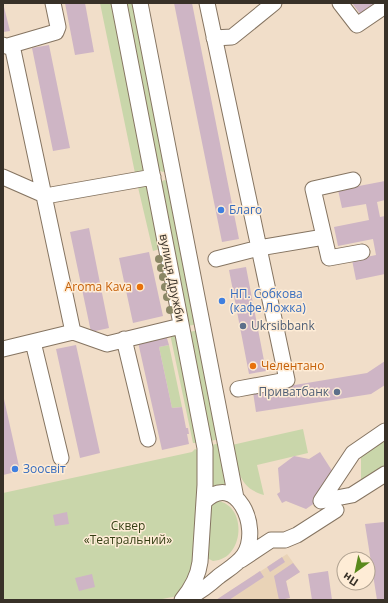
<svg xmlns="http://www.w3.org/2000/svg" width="388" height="603" font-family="'Open Sans',sans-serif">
<rect width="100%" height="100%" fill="#f1dec9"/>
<path fill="#e9d3b7" d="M 287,554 L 300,572 L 286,581 L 290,598 L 281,600 L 216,600 Z"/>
<path fill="#c9d6aa" d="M 100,3 L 113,3 L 146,176 L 136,178 Z
M 124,3 L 136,3 L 166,171 L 163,172 L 158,170 Z
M 164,180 L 168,181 L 198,324 L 188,326 L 160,183 Z
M 147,181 L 160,249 L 153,251 L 137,183 Z
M 199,330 L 220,439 L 210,441 L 189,332 Z
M 176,332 L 198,443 L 193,443 L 170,334 Z
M 169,345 L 182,407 L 172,408 L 159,347 Z
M 303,429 L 308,453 L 257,465 L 264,495 C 238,488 238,468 232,445 Z
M 385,439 L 385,473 L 361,490 L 361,455 Z
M 221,443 L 226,483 C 222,487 215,488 211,485 L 211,445 Z
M 195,449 L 199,451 L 192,573 L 178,596 L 157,600 L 3,600 L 3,493 L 192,452 Z
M 218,501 C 248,506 244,560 213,561 L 207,558 L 210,505 Z"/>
<path fill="#ceb5c5" d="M 3,3 L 10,31 L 3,32 Z
M 65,3 L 85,3 L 94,52 L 75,55 Z
M 174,3 L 192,3 L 239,239 L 222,242 Z
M 352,3 L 377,3 L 361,15 Z
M 49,45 L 70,148 L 53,151 L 32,48 Z
M 385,181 L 385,200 L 377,202 L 380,217 L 385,216 L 385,274 L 356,280 L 352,260 L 376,255 L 373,239 L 338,246 L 334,227 L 369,220 L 366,204 L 342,208 L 338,190 Z
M 89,228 L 109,328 L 91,332 L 70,232 Z
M 149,252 L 163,316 L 133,323 L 119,258 Z
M 246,267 L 266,371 L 249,374 L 229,270 Z
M 166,335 L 169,345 L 159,347 L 172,408 L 182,407 L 186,428 L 188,428 L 189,434 L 187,434 L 189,444 L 162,450 L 138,342 Z
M 76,345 L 100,453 L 80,458 L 56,349 Z
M 385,361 L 385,385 L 371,394 L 256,412 L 253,392 L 367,373 Z
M 4,399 L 20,471 L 3,475 L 3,400 Z
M 320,452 L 338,480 L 325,496 L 306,509 L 286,501 L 282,503 L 277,494 L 280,492 L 278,468 L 294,456 L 309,459 Z
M 67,512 L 69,524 L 55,526 L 53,515 Z
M 384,522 L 385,600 L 377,600 L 365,524 Z
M 282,557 L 285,562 L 270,572 L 267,567 Z
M 293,563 L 300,572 L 286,581 L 290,598 L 279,600 L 274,576 Z
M 260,571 L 264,577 L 229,600 L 216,600 Z
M 328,571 L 332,600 L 312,600 L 308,574 Z
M 92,574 L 95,587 L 79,591 L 75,578 Z"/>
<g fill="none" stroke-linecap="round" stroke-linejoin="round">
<g stroke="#857461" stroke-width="17">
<path id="minor" d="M 119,3 L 205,448 L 205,485 L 200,562 C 198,577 192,588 182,600
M 140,3 L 236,498
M 207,3 L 287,380 L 238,389
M 340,3 L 357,25 L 385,6
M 214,38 L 232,37 L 274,3
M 3,45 L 12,48 L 13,50 L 73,332
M 8,46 L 56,32 L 58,27 L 53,3
M 3,177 L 44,195 L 51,195 L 153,177
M 353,180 L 313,189 L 329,258 L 362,252
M 216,259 L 259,248 L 324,237
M 124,339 L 148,439
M 33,342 L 61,458
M 3,349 L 73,332 L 107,344 L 181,326
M 385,431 L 353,453 L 321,501 L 352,495 L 385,474
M 241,560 L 271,540 L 285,540 L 297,535 L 336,510
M 185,599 C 198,594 208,586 218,577 C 227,570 238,564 244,555 C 262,527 235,470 204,502"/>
</g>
<use href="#minor" stroke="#fff" stroke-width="15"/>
</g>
<g fill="#8a8765">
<circle cx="159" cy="259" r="4"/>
<circle cx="161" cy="268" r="4"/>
<circle cx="163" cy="277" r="4"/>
<circle cx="165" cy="287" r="4"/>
<circle cx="167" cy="297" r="4"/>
<circle cx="170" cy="310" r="4"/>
</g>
<g fill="#3f7fe0" stroke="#feecd6" stroke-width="1.5">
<circle cx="221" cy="210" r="4"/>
<circle cx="222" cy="301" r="4"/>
<circle cx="15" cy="469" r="4"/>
</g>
<g fill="#e8710a" stroke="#feecd6" stroke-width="1.5">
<circle cx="140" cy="287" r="4"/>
<circle cx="253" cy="366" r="4"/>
</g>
<g fill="#5c6f8a" stroke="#feecd6" stroke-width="1.5">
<circle cx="243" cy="326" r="4"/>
<circle cx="337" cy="392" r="4"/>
</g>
<g text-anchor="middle" stroke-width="3" stroke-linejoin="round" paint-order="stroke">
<g font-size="12" fill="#366cbe" stroke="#feecd6" text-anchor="start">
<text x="229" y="214">Благо</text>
<text x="230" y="298">НП. Собкова<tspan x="230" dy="14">(кафе Ложка)</tspan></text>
<text x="23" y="473">Зоосвіт</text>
</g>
<g font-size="12" fill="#383128" stroke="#feecd6">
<text transform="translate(172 278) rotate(79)" y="4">вулиця Дружби</text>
</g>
<g font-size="12" fill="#c56008" stroke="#feecd6" text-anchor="end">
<text x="132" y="291">Aroma Kava</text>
<text x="261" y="370" text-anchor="start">Челентано</text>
</g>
<g font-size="12" fill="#4e5e75" stroke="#feecd6" text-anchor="start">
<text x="251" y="330">Ukrsibbank</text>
<text x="329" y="396" text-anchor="end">Приватбанк</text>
</g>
<g font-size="12" fill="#353f14" stroke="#feecd6">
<text x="128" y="530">Сквер<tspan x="128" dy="14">«Театральний»</tspan></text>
</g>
</g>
<rect width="388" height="603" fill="none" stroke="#383128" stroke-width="8"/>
<g transform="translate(356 571) rotate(213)"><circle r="19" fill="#feecd6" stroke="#afa190"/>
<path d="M0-3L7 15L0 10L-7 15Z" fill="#59891c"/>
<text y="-6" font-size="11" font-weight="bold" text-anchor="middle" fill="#383128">Пн</text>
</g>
</svg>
